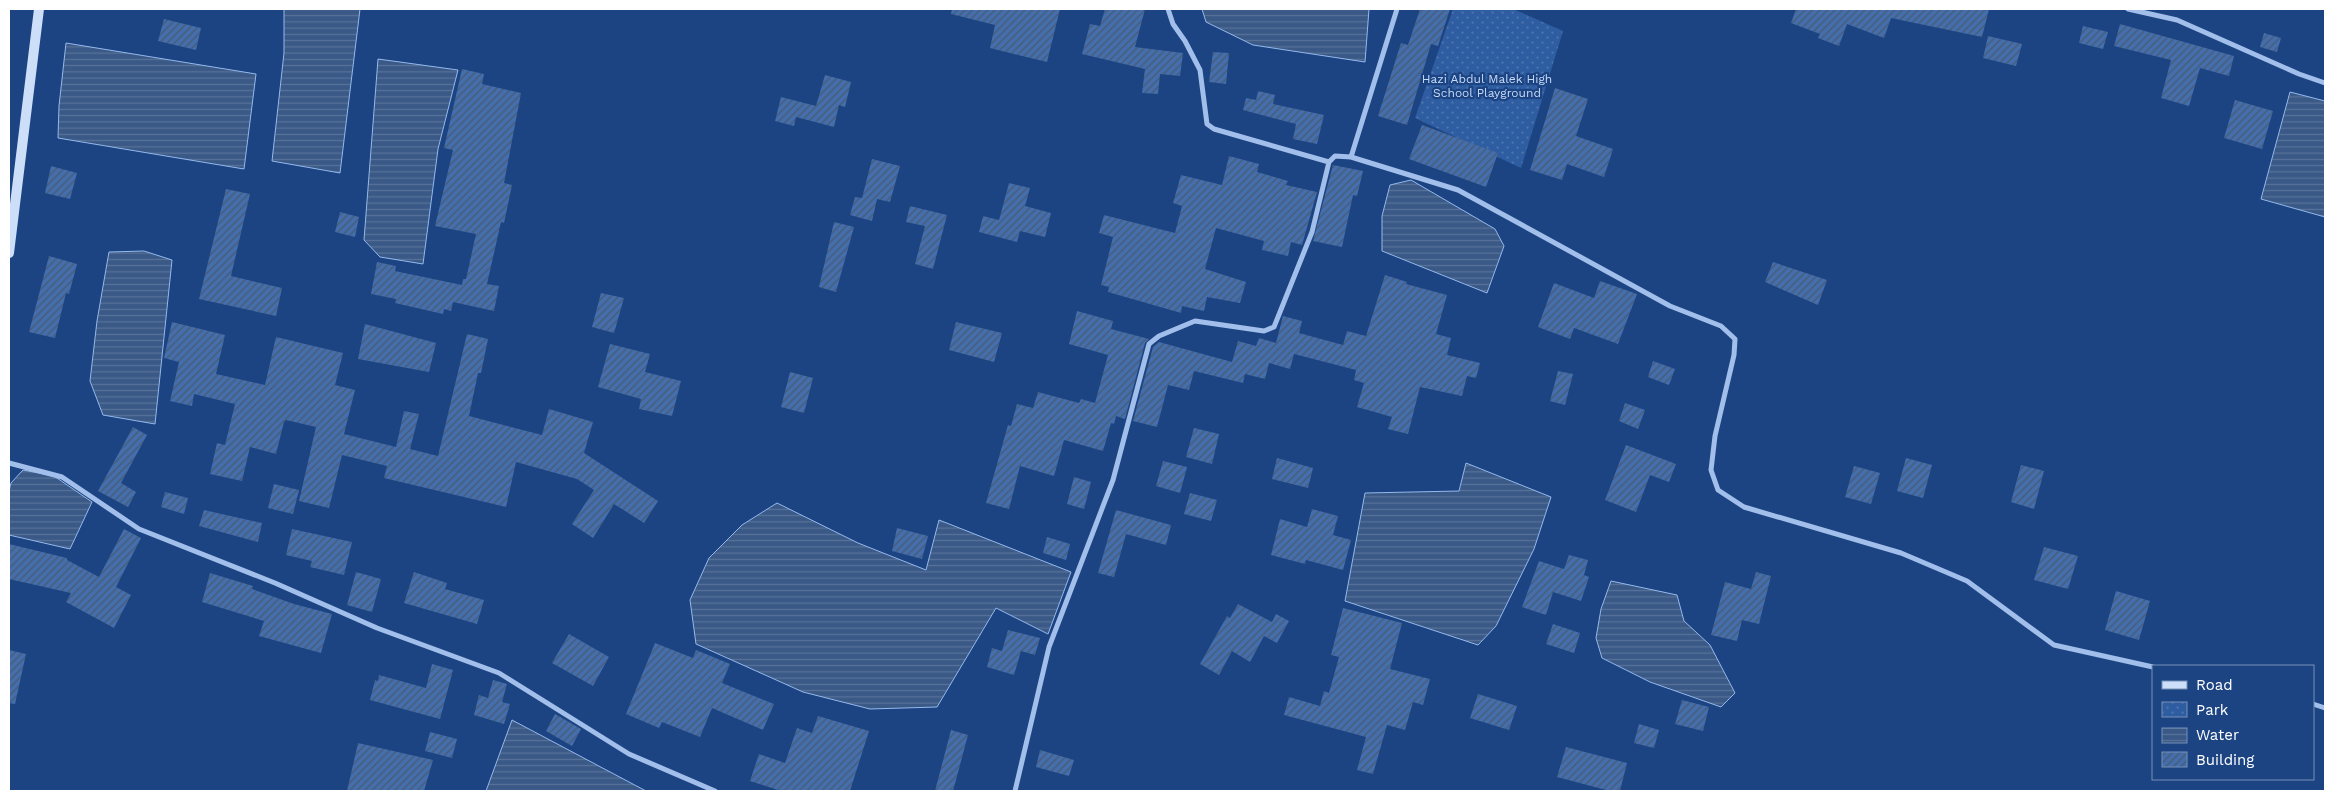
<svg xmlns="http://www.w3.org/2000/svg" width="2334" height="800" font-family="'Work Sans',sans-serif">
<defs>
<pattern id="park-dots" width="8" height="8" patternUnits="userSpaceOnUse" patternTransform="scale(1.25)"><rect width="8" height="8" fill="#2f5da2"/><path d="M2 2h.1M6 6h.1" fill="none" stroke="#4e75b0" stroke-width="1.8" stroke-linecap="round"/></pattern>
<pattern id="water-rules" width="6" height="5" patternUnits="userSpaceOnUse" patternTransform="scale(1.25)"><rect width="6" height="5" fill="#3a5987"/><path d="M0 2.5h6" fill="none" stroke="#587299"/></pattern>
<pattern id="building-hatch" width="6" height="6" patternUnits="userSpaceOnUse" patternTransform="scale(1.25)"><rect width="6" height="6" fill="#446eac"/><path d="M-1 1l2-2M0 6l6-6M5 7l2-2" fill="none" stroke="#495a72"/></pattern>
</defs>
<rect width="100%" height="100%" fill="#1c4483"/>
<path fill="url(#park-dots)" d="M 1453,9 L 1513,9 L 1563,31 L 1521,168 L 1415,118 Z"/>
<path fill="url(#water-rules)" stroke="#94b9ec" d="M 284,9 L 360,9 L 340,173 L 272,161 L 284,53 Z
M 1202,9 L 1369,9 L 1365,62 L 1253,45 L 1206,22 Z
M 66,43 L 256,74 L 244,169 L 58,138 L 59,106 Z
M 378,59 L 458,70 L 438,149 L 423,264 L 380,257 L 364,240 Z
M 2290,92 L 2325,101 L 2325,217 L 2261,199 Z
M 1411,180 L 1495,229 L 1504,246 L 1487,293 L 1382,251 L 1382,216 L 1390,185 Z
M 144,251 L 172,260 L 155,424 L 103,415 L 90,381 L 97,321 L 109,252 Z
M 1466,463 L 1551,497 L 1534,549 L 1496,626 L 1478,645 L 1345,601 L 1365,493 L 1459,491 Z
M 23,470 L 54,476 L 92,502 L 70,549 L 9,535 L 9,491 L 11,483 Z
M 777,503 L 858,543 L 926,570 L 939,520 L 1071,572 L 1048,634 L 996,608 L 937,707 L 870,709 L 803,692 L 696,644 L 690,600 L 709,558 L 742,525 Z
M 1611,581 L 1677,595 L 1684,621 L 1710,645 L 1735,693 L 1721,707 L 1650,682 L 1602,658 L 1596,638 L 1601,609 Z
M 512,720 L 646,791 L 486,791 Z"/>
<path fill="url(#building-hatch)" d="M 952,9 L 1060,9 L 1047,62 L 990,48 L 995,25 L 951,14 Z
M 1105,9 L 1145,9 L 1135,47 L 1183,53 L 1180,76 L 1160,74 L 1158,94 L 1142,93 L 1145,69 L 1082,54 L 1090,24 L 1100,26 Z
M 1420,9 L 1450,9 L 1438,46 L 1431,44 L 1407,125 L 1378,116 L 1401,43 L 1408,45 Z
M 1796,9 L 1989,9 L 1982,37 L 1891,18 L 1884,38 L 1847,24 L 1839,46 L 1818,38 L 1820,34 L 1791,23 Z
M 164,19 L 201,28 L 196,50 L 158,41 Z
M 2120,24 L 2234,56 L 2229,76 L 2200,68 L 2189,106 L 2161,98 L 2171,60 L 2114,46 Z
M 2083,26 L 2108,32 L 2103,49 L 2079,43 Z
M 2264,33 L 2281,38 L 2277,52 L 2260,47 Z
M 1988,36 L 2022,44 L 2016,66 L 1983,58 Z
M 1213,52 L 1229,53 L 1226,84 L 1209,82 Z
M 462,69 L 484,74 L 482,84 L 521,93 L 504,183 L 512,185 L 504,223 L 501,222 L 487,284 L 499,286 L 494,311 L 453,302 L 451,311 L 444,309 L 443,314 L 395,303 L 396,299 L 371,294 L 377,262 L 396,266 L 395,271 L 462,285 L 463,279 L 466,279 L 476,234 L 435,226 L 453,150 L 444,148 Z
M 825,75 L 851,82 L 845,107 L 839,105 L 834,127 L 796,117 L 794,126 L 775,121 L 781,97 L 816,106 Z
M 1555,88 L 1588,99 L 1576,136 L 1613,149 L 1604,177 L 1567,164 L 1562,180 L 1530,170 Z
M 1258,91 L 1275,95 L 1273,104 L 1324,115 L 1317,144 L 1293,139 L 1296,124 L 1243,110 L 1246,98 L 1256,100 Z
M 2235,100 L 2273,111 L 2262,149 L 2224,138 Z
M 1422,125 L 1498,153 L 1486,187 L 1409,159 Z
M 1229,156 L 1259,164 L 1257,172 L 1288,181 L 1286,185 L 1317,192 L 1302,245 L 1291,242 L 1288,256 L 1262,250 L 1264,241 L 1216,228 L 1205,269 L 1246,282 L 1240,303 L 1207,297 L 1204,311 L 1182,306 L 1181,313 L 1108,292 L 1109,287 L 1101,285 L 1113,237 L 1099,233 L 1104,215 L 1175,233 L 1182,206 L 1173,203 L 1181,175 L 1222,185 Z
M 872,159 L 900,166 L 890,202 L 877,199 L 872,221 L 850,215 L 855,197 L 862,198 Z
M 1333,165 L 1363,171 L 1357,196 L 1353,195 L 1342,247 L 1313,241 Z
M 51,166 L 77,173 L 70,199 L 45,193 Z
M 1009,183 L 1030,188 L 1025,206 L 1051,213 L 1045,237 L 1020,231 L 1017,242 L 979,232 L 983,216 L 999,220 Z
M 226,189 L 250,194 L 231,276 L 282,288 L 276,316 L 199,299 Z
M 910,206 L 947,215 L 933,269 L 915,264 L 925,226 L 906,222 Z
M 340,212 L 359,217 L 355,237 L 335,232 Z
M 834,222 L 854,227 L 836,292 L 819,287 Z
M 49,256 L 77,264 L 69,294 L 66,293 L 55,338 L 29,332 Z
M 1773,262 L 1827,280 L 1818,305 L 1765,282 Z
M 1385,275 L 1407,282 L 1406,284 L 1447,295 L 1436,334 L 1451,338 L 1447,355 L 1480,363 L 1476,378 L 1467,376 L 1462,396 L 1420,387 L 1408,434 L 1388,429 L 1392,417 L 1357,407 L 1364,383 L 1354,380 L 1356,370 L 1294,354 L 1290,369 L 1269,363 L 1265,379 L 1245,374 L 1243,383 L 1194,371 L 1189,390 L 1168,385 L 1157,427 L 1133,421 L 1153,347 L 1159,342 L 1232,362 L 1238,341 L 1256,346 L 1259,338 L 1276,343 L 1283,316 L 1302,321 L 1299,333 L 1343,345 L 1347,331 L 1366,336 Z
M 1600,281 L 1637,294 L 1618,344 L 1574,328 L 1570,339 L 1538,327 L 1554,283 L 1594,298 Z
M 601,293 L 624,298 L 614,333 L 592,327 Z
M 1077,311 L 1113,321 L 1111,329 L 1149,339 L 1145,343 L 1125,419 L 1116,416 L 1114,424 L 1111,423 L 1103,451 L 1064,440 L 1054,476 L 1020,466 L 1009,509 L 986,503 L 1008,425 L 1011,426 L 1017,404 L 1033,408 L 1038,392 L 1079,403 L 1081,399 L 1095,403 L 1108,355 L 1069,344 Z
M 172,322 L 225,335 L 216,374 L 265,385 L 276,337 L 343,353 L 335,385 L 355,390 L 344,434 L 396,447 L 404,411 L 419,414 L 410,449 L 438,456 L 467,334 L 488,339 L 481,373 L 478,373 L 469,416 L 542,435 L 549,409 L 593,422 L 584,453 L 658,501 L 644,523 L 614,504 L 593,538 L 572,524 L 594,490 L 577,479 L 516,462 L 506,507 L 384,478 L 387,466 L 342,455 L 329,508 L 299,501 L 316,427 L 286,420 L 284,422 L 276,454 L 250,447 L 242,481 L 210,474 L 217,443 L 225,445 L 235,404 L 194,394 L 192,406 L 170,401 L 179,362 L 164,358 Z
M 956,322 L 1002,333 L 994,362 L 949,350 Z
M 365,324 L 436,343 L 429,372 L 358,359 Z
M 610,344 L 650,354 L 645,372 L 681,381 L 672,416 L 639,409 L 641,399 L 598,387 Z
M 1653,361 L 1675,369 L 1669,385 L 1648,377 Z
M 1558,371 L 1573,374 L 1565,405 L 1550,401 Z
M 790,372 L 813,378 L 804,413 L 781,407 Z
M 1625,403 L 1645,410 L 1638,429 L 1619,421 Z
M 133,427 L 147,435 L 121,483 L 136,492 L 128,507 L 98,491 Z
M 1194,428 L 1219,434 L 1212,464 L 1186,457 Z
M 1626,445 L 1676,464 L 1669,482 L 1650,475 L 1636,512 L 1605,500 Z
M 1277,458 L 1313,468 L 1308,488 L 1272,479 Z
M 1906,458 L 1932,465 L 1923,498 L 1897,491 Z
M 1163,461 L 1187,467 L 1180,493 L 1156,486 Z
M 2021,465 L 2044,471 L 2034,509 L 2011,502 Z
M 1854,466 L 1880,473 L 1871,504 L 1845,497 Z
M 1074,477 L 1091,482 L 1084,509 L 1067,504 Z
M 274,484 L 299,490 L 293,514 L 268,508 Z
M 165,492 L 188,498 L 184,514 L 161,507 Z
M 1190,493 L 1217,500 L 1211,521 L 1184,514 Z
M 1312,509 L 1338,516 L 1333,535 L 1351,540 L 1343,570 L 1306,560 L 1305,564 L 1271,555 L 1280,519 L 1307,527 Z
M 204,510 L 262,523 L 258,542 L 199,526 Z
M 1116,510 L 1171,525 L 1166,545 L 1126,534 L 1114,577 L 1098,573 Z
M 897,528 L 928,536 L 922,559 L 892,551 Z
M 124,529 L 141,538 L 116,587 L 131,595 L 114,628 L 66,602 L 71,593 L 9,579 L 9,544 L 67,558 L 67,560 L 99,577 Z
M 292,529 L 352,542 L 344,575 L 310,567 L 312,561 L 286,555 Z
M 1047,537 L 1070,544 L 1066,560 L 1043,553 Z
M 2044,547 L 2078,556 L 2068,589 L 2034,580 Z
M 1569,555 L 1588,560 L 1584,575 L 1589,577 L 1581,601 L 1553,592 L 1546,615 L 1522,607 L 1539,561 L 1564,569 Z
M 356,572 L 381,579 L 372,612 L 347,605 Z
M 414,572 L 447,583 L 445,589 L 484,600 L 477,624 L 404,603 Z
M 1756,572 L 1771,576 L 1759,624 L 1742,620 L 1737,641 L 1711,635 L 1725,582 L 1751,589 Z
M 210,573 L 253,586 L 252,589 L 294,604 L 332,614 L 321,653 L 259,636 L 264,621 L 202,602 Z
M 2116,591 L 2150,601 L 2139,640 L 2105,630 Z
M 1238,604 L 1272,622 L 1276,614 L 1289,621 L 1277,643 L 1264,636 L 1250,662 L 1232,651 L 1219,675 L 1200,664 L 1227,616 L 1230,618 Z
M 1343,608 L 1402,623 L 1390,669 L 1430,679 L 1423,705 L 1413,702 L 1405,730 L 1387,725 L 1373,774 L 1357,770 L 1366,737 L 1284,715 L 1289,697 L 1320,706 L 1324,691 L 1329,693 L 1339,657 L 1331,655 Z
M 1553,624 L 1580,633 L 1574,653 L 1546,644 Z
M 1008,630 L 1040,638 L 1035,655 L 1021,651 L 1014,675 L 987,667 L 992,648 L 1002,651 Z
M 569,634 L 609,657 L 593,686 L 552,663 Z
M 655,643 L 693,658 L 696,650 L 730,664 L 722,683 L 774,704 L 763,730 L 712,708 L 700,737 L 662,722 L 659,728 L 626,714 Z
M 9,650 L 26,654 L 15,704 L 9,703 Z
M 432,664 L 453,670 L 440,719 L 370,700 L 375,680 L 378,681 L 379,675 L 426,688 Z
M 493,680 L 507,684 L 502,702 L 510,704 L 504,724 L 474,715 L 479,695 L 488,698 Z
M 1478,694 L 1517,706 L 1509,730 L 1470,718 Z
M 1682,700 L 1709,707 L 1703,731 L 1675,724 Z
M 555,714 L 581,729 L 572,746 L 546,731 Z
M 818,716 L 869,731 L 850,791 L 781,791 L 750,781 L 759,754 L 785,763 L 797,728 L 812,733 Z
M 1639,724 L 1659,730 L 1654,748 L 1634,743 Z
M 951,730 L 968,735 L 953,791 L 935,791 Z
M 430,732 L 457,739 L 452,758 L 425,751 Z
M 358,743 L 433,760 L 424,791 L 347,791 Z
M 1566,747 L 1627,763 L 1620,791 L 1610,791 L 1557,777 Z
M 1040,750 L 1074,760 L 1069,776 L 1036,767 Z"/>
<g fill="none" stroke-linecap="round" stroke-linejoin="round">
<path stroke="#a1bfea" stroke-width="5" d="M 1168,9 L 1173,24 L 1185,41 L 1200,70 L 1207,124 L 1214,129 L 1329,162
M 2128,9 L 2177,20 L 2299,74 L 2325,83
M 1351,157 L 1397,9
M 9,463 L 62,477 L 139,529 L 275,583 L 377,628 L 499,673 L 629,754 L 715,791
M 2313,704 L 2325,708
M 1015,791 L 1049,647 L 1113,480 L 1149,344 L 1159,336 L 1195,321 L 1264,331 L 1274,327 L 1312,232 L 1329,162 L 1335,156 L 1351,157 L 1458,190 L 1670,306 L 1721,326 L 1735,339 L 1734,355 L 1715,436 L 1711,470 L 1718,490 L 1744,507 L 1901,553 L 1967,581 L 2054,645 L 2153,667"/>
<path stroke="#cddef8" stroke-width="10" d="M 9,253 L 39,9"/>
</g>
<g text-anchor="middle" stroke-width="4.5" stroke-linejoin="round" paint-order="stroke">
<g font-size="12" fill="#c6daf8" stroke="#1c4483">
<text x="1487" y="83">Hazi Abdul Malek High<tspan x="1487" dy="14">School Playground</tspan></text>
</g>
</g>
<rect width="2334" height="800" fill="none" stroke="#ffffff" stroke-width="20"/>
<rect x="2152" y="665" width="162" height="115" fill="#1c4483" stroke="#778fb5"/>
<rect x="2162" y="681" width="25" height="8" fill="#cddef8" stroke="#778fb5"/>
<text x="2196" y="690" font-size="15" fill="#ffffff">Road</text>
<rect x="2162" y="702" width="25" height="15" fill="url(#park-dots)" stroke="#778fb5"/>
<text x="2196" y="715" font-size="15" fill="#ffffff">Park</text>
<rect x="2162" y="728" width="25" height="15" fill="url(#water-rules)" stroke="#778fb5"/>
<text x="2196" y="740" font-size="15" fill="#ffffff">Water</text>
<rect x="2162" y="752" width="25" height="15" fill="url(#building-hatch)" stroke="#778fb5"/>
<text x="2196" y="765" font-size="15" fill="#ffffff">Building</text>
</svg>
